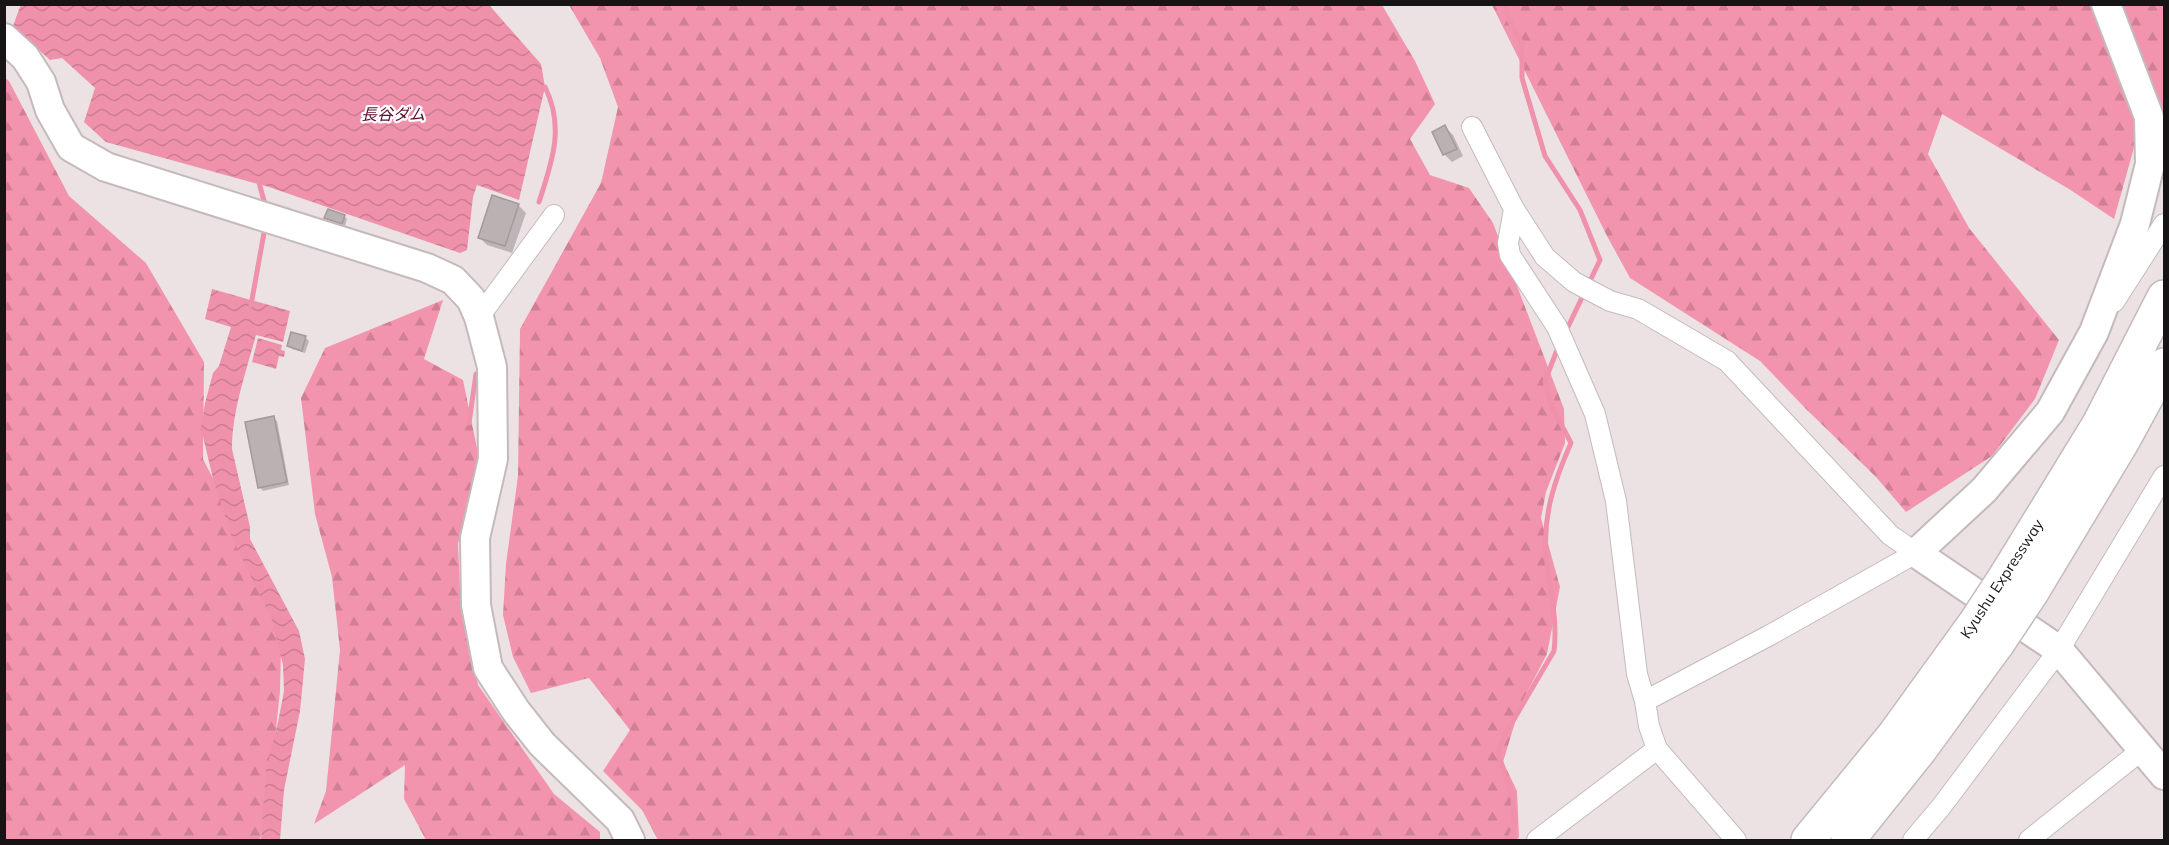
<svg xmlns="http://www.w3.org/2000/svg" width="2169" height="845" font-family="Mulish,'Noto Sans JP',sans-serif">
<defs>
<pattern id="forest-firs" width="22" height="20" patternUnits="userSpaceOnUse" patternTransform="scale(1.5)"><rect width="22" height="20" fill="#f394ae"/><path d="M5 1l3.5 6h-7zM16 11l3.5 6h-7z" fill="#d07f95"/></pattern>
<pattern id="water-waves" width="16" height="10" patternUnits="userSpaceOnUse" patternTransform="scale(1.5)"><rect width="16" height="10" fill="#ef91ab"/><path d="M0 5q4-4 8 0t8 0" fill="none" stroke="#cc7c92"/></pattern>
</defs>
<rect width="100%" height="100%" fill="#ece2e4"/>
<path fill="url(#forest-firs)" d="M 569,5 L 1382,5 L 1415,61 L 1435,104 L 1410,139 L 1430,175 L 1469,188 L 1493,223 L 1564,409 L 1565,443 L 1546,492 L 1541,518 L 1560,587 L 1547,654 L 1520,706 L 1503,762 L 1517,791 L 1519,837 L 1516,840 L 658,840 L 642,810 L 603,771 L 630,730 L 589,678 L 531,693 L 513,657 L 503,615 L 506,564 L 518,476 L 520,329 L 601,183 L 618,107 L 600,58 Z
M 1492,5 L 2164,5 L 2164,139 L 2135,144 L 2114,219 L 2069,189 L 1942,114 L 1928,154 L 1969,228 L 2059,340 L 2035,399 L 1992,456 L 1906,512 L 1876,477 L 1806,409 L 1760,361 L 1630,278 L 1607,236 Z
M 4,77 L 9,81 L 69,196 L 146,263 L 204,362 L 203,459 L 282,612 L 280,691 L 268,805 L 260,840 L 5,840 Z
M 443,300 L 424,359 L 463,380 L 479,458 L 458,544 L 461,611 L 478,685 L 554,794 L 600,832 L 600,840 L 426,840 L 404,799 L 405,765 L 314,824 L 326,791 L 340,650 L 332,577 L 315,514 L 301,398 L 325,348 Z"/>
<path fill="url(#water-waves)" d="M 21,4 L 489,5 L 541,64 L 545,87 L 519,200 L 477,185 L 473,197 L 467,250 L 460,253 L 269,187 L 106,142 L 84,122 L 95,88 L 62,58 L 50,60 L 13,26 Z
M 212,289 L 290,311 L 283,342 L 256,335 C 246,372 232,411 232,449 L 250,527 L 250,539 L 299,631 L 305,659 L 300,711 L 284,790 L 280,840 L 261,840 L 266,770 L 278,722 L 284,691 L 283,665 L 272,620 L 232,538 L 214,483 L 201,428 L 205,403 L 213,373 L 219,366 L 231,327 L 205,319 Z
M 258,338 L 282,345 L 281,350 L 285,351 L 284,357 L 279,356 L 276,369 L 252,362 Z"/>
<path fill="#0003" d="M 1445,127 L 1453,135 L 1463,156 L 1452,162 L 1444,154 Z
M 518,205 L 526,213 L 512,253 L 487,245 L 479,237 Z
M 344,216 L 347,219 L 345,226 L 330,221 L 326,218 Z
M 306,338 L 309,341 L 305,353 L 292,349 L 289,346 Z
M 273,418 L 277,421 L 289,485 L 263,491 L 260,487 Z"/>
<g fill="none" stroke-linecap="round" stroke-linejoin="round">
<path stroke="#ef91ab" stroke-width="5" d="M 1505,4 L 1507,16 L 1522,44 L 1522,78 L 1545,156 L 1580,210 L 1600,260 L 1566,331
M 258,179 L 266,208
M 539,202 C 552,162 565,127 545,87
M 251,305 L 264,233
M 469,423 L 476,374
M 1509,840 L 1514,829 L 1513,798 L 1498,753 L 1503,738 L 1554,651 C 1558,619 1549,586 1546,554 C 1543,514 1555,479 1571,443 L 1550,403 L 1545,381 L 1559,345"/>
</g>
<path fill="#bab1b3" stroke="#a2999b" stroke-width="1.5" d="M 1445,125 L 1457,149 L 1443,155 L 1432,132 Z
M 492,195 L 519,204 L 505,246 L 478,238 Z
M 328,209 L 345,215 L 342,224 L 324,218 Z
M 291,332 L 306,336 L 302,351 L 287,346 Z
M 274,416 L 287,482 L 258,488 L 245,422 Z"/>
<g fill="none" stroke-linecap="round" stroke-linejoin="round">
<g stroke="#c4babc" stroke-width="22">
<path id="street" d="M 1472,127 L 1514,209 L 1545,257 L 1574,282 L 1610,301 L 1638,309 L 1727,361 L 1890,535 L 1916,553 L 1770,635 L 1645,701
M 1514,209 L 1508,243 L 1510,255 L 1557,327 L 1595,414 L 1616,501 L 1637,674 L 1645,701 L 1649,726 L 1657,749 L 1736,840
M 2114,302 L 2164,224
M 479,317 L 554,215
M 1537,840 L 1657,749
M 1913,840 L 1941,807 L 2059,650 L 2164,476
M 2029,840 L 2143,749"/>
</g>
<g stroke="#c4babc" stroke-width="32">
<path id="secondary" d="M 2106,4 L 2149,117 L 2150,164 L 2135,224 L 2094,332 L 2050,412 L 1984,490 L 1916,553 L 2059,650 L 2164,775
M 4,38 L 25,57 L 41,82 L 50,110 L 71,147 L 106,167 L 427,268 L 453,280 L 471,299 L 479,317 L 492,367 L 493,459 L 475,538 L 476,605 L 488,668 L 516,711 L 542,744 L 620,820 L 630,840"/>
</g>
<g stroke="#c4babc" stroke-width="36">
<path id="highway" d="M 2007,574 L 2099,424 L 2164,297
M 2032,592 L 2124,439 L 2164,365
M 1808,840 L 1894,735 L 1975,623
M 1848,840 L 1920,750 L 1998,643"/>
</g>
<use href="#street" stroke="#fff" stroke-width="20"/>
<use href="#secondary" stroke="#fff" stroke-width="28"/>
<use href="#highway" stroke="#fff" stroke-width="33"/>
<g stroke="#c4babc" stroke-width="36" stroke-linecap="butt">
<path id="highway-bridge" d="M 1975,623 L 2007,574
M 1998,643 L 2032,592"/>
</g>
<use href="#highway-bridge" stroke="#fff" stroke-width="33"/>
</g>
<g text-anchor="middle" stroke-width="4.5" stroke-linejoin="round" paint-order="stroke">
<g font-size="15" fill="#171415" stroke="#fff">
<text transform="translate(2002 579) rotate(-57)" y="5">Kyushu Expressway</text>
</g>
<g font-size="16" font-style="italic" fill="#5d082c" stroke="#fff">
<text x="393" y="120">長谷ダム</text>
</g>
</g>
<rect width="2169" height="845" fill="none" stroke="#171415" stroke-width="12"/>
</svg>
